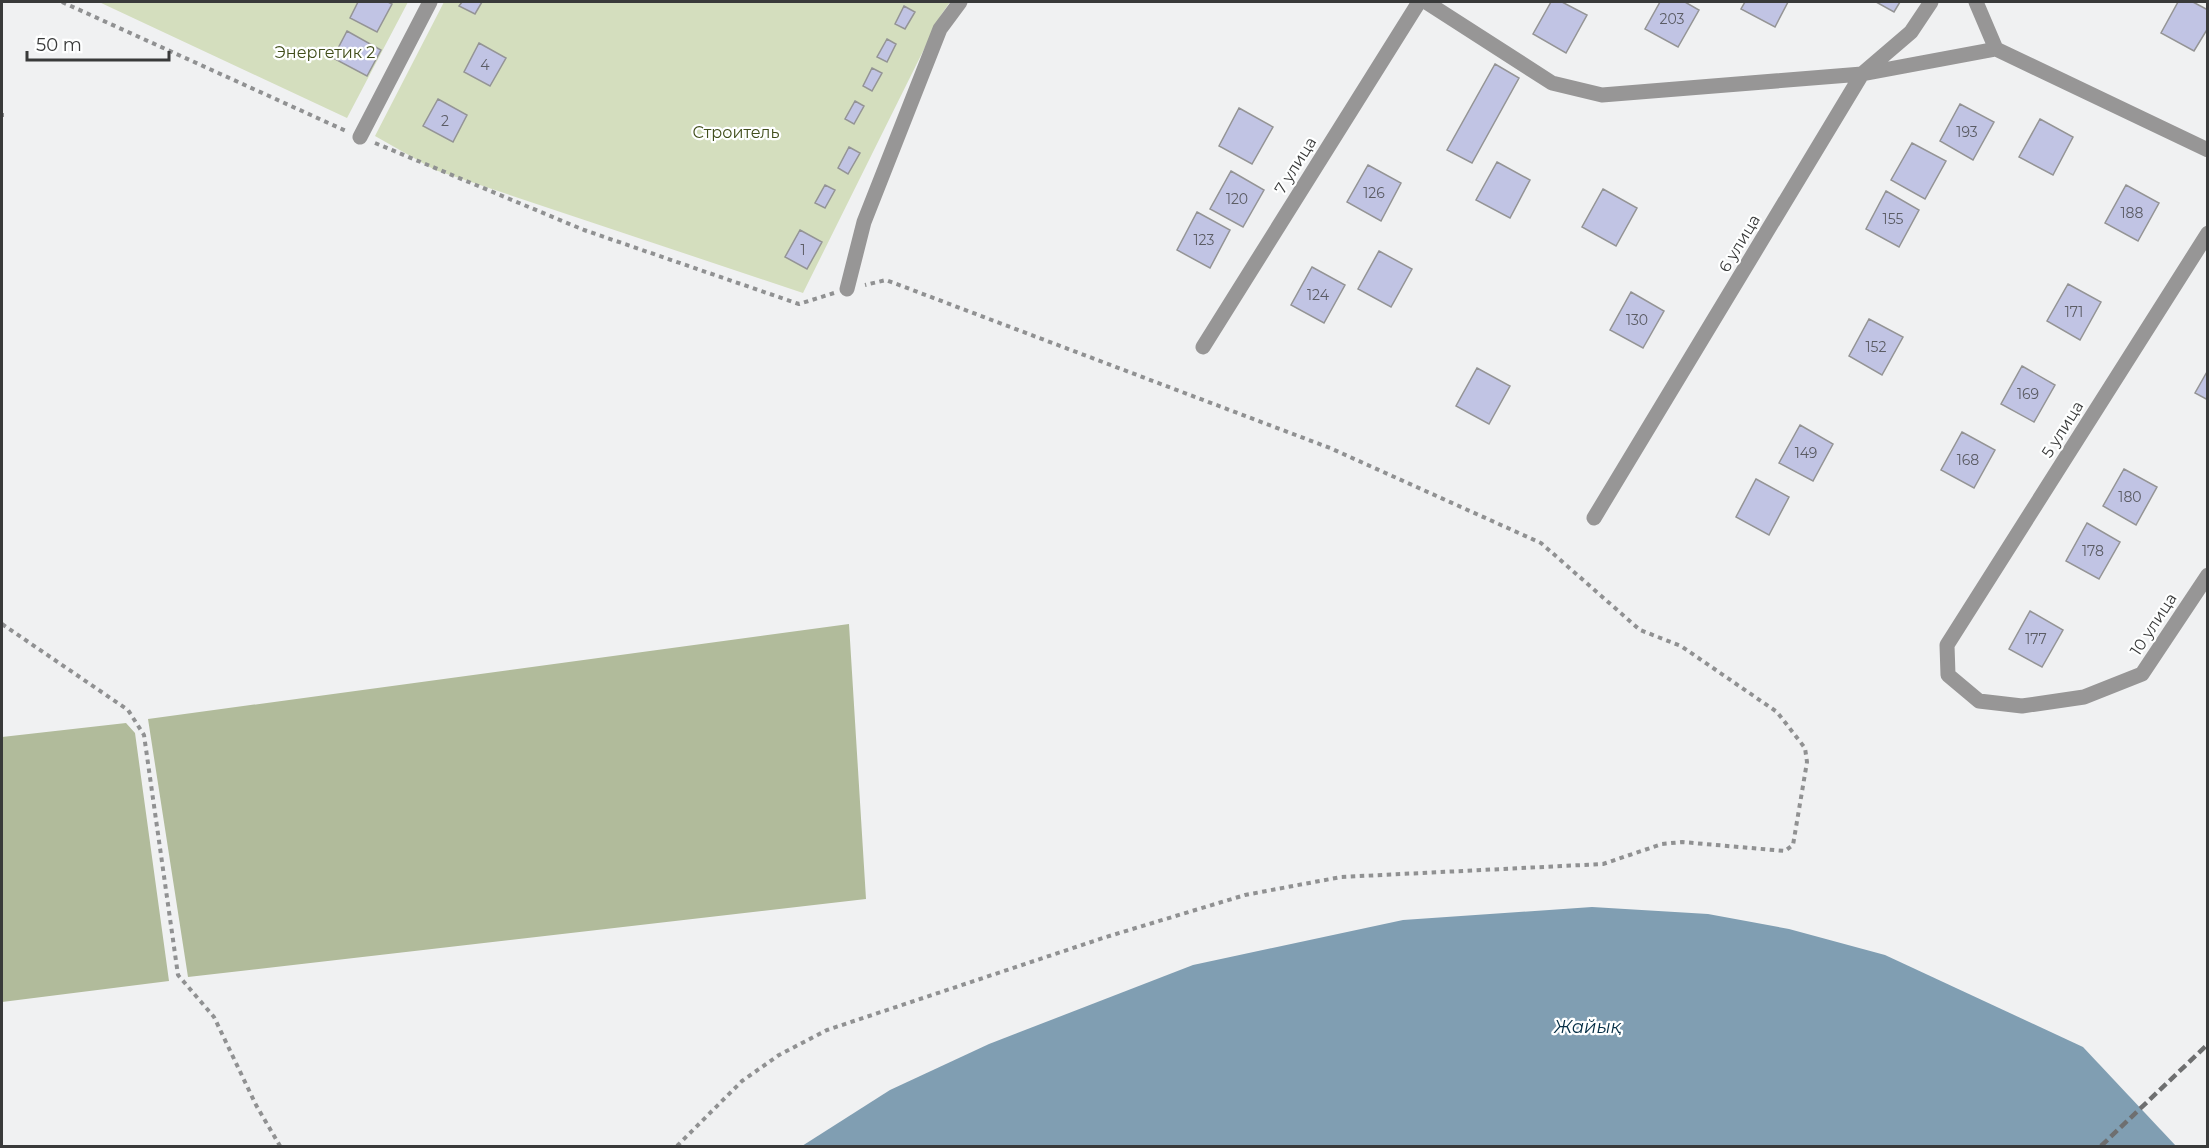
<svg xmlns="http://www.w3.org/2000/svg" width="2209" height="1148" font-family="Montserrat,sans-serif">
<rect width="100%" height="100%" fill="#f0f1f2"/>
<path fill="#d4debe" d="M 99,2 L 408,2 L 347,118 Z
M 444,2 L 950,2 L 941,15 L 803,293 L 435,170 L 375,136 Z"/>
<path fill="#b1bb9b" d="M 849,624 L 866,899 L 188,977 L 148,719 Z
M 126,723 L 135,733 L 169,981 L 2,1002 L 2,737 Z"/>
<path fill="#809eb2" d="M 1592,907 L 1708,914 L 1789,929 L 1885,955 L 2083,1047 L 2176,1146 L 802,1146 L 890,1090 L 989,1044 L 1193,965 L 1403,920 Z"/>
<path fill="#c1c4e4" stroke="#949495" stroke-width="1.5" d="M 358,2 L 388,2 L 392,4 L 377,32 L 350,18 Z
M 462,2 L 482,2 L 475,14 L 459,6 Z
M 1551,2 L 1562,2 L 1587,15 L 1566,53 L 1533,34 Z
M 1660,2 L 1685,2 L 1699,10 L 1678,47 L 1645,29 Z
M 1745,2 L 1788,2 L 1775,27 L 1741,9 Z
M 1876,2 L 1900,2 L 1894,12 Z
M 2178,2 L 2193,2 L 2208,10 L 2208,28 L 2194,51 L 2161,33 Z
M 904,6 L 915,12 L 905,29 L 895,24 Z
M 347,31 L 381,50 L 367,76 L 333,58 Z
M 887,39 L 896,44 L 887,62 L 877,57 Z
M 479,43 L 506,58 L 490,86 L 464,72 Z
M 1495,64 L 1519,78 L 1472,163 L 1447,150 Z
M 872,68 L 882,73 L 872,91 L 863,86 Z
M 438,99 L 467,115 L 453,142 L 423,126 Z
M 855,101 L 864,106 L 854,124 L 845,119 Z
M 1960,104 L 1994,122 L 1973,160 L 1940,141 Z
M 1239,108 L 1273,127 L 1252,164 L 1219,146 Z
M 2040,119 L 2073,137 L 2053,175 L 2019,157 Z
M 1912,143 L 1946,161 L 1925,199 L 1891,180 Z
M 849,147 L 860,153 L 848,174 L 838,168 Z
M 1497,162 L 1530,180 L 1510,218 L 1476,200 Z
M 1368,165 L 1401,183 L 1381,221 L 1347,202 Z
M 1231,171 L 1264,190 L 1243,227 L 1210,209 Z
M 825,185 L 835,190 L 825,208 L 815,203 Z
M 2126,185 L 2159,203 L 2138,241 L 2105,223 Z
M 1603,189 L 1637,208 L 1616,246 L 1582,227 Z
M 1886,191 L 1919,210 L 1899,247 L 1866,229 Z
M 1197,212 L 1230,230 L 1210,268 L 1177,250 Z
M 800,230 L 822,242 L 807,269 L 785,257 Z
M 1379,251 L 1412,269 L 1391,307 L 1358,289 Z
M 1312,267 L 1345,285 L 1324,323 L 1291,305 Z
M 2068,284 L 2101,302 L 2080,340 L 2047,321 Z
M 1631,292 L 1664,311 L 1643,348 L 1610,330 Z
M 1869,319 L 1903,337 L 1882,375 L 1849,356 Z
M 2022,366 L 2055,385 L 2034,422 L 2001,404 Z
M 1477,368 L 1510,386 L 1489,424 L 1456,406 Z
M 2208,370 L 2208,400 L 2195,393 Z
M 1800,425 L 1833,444 L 1813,481 L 1779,463 Z
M 1962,432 L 1995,450 L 1974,488 L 1941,470 Z
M 2124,469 L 2157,487 L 2136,525 L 2103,506 Z
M 1756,479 L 1789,497 L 1769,535 L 1736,517 Z
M 2087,523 L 2120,542 L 2099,579 L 2066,561 Z
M 2030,611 L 2063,630 L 2042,667 L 2009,649 Z"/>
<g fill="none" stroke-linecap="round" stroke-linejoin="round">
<path stroke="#909192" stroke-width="4" stroke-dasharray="4.5 4.5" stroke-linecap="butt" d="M 62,2 L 346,131
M 2,113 L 2,117
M 375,143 L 584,230 L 799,304 L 834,293
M 2,624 L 128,710 L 144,735 L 178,975 L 214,1017 L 256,1105 L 280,1146
M 677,1146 L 742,1081 L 779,1055 L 827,1030 L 1106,937 L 1245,895 L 1341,877 L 1603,864 L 1662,844 L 1682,842 L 1785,851 L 1793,845 L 1807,762 L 1805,748 L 1777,712 L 1681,646 L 1640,630 L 1541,543 L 1330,448 L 886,280 L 865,285"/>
<path stroke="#979696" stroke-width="15" d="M 1426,2 L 1552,83 L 1602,95 L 1862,74 L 1996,49 L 2208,150
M 1976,2 L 1996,49
M 360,137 L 430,2
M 2208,233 L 1947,645 L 1948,675 L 1979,701 L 2022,706 L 2084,697 L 2142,674 L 2208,575
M 847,289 L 864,222 L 940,29 L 960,2
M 1203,347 L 1419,2
M 1594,518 L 1862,74 L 1911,32 L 1931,2"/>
<path stroke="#6e6f70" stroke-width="4.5" stroke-dasharray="9 4.5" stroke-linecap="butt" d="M 2101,1146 L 2208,1044"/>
</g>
<g text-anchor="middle" stroke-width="4.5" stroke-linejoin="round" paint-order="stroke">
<g font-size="14" fill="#5b5c64">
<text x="1672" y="24">203</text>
<text x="485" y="70">4</text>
<text x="445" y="126">2</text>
<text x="1967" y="137">193</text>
<text x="1374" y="198">126</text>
<text x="1237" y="204">120</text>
<text x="2132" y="218">188</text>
<text x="1893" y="224">155</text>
<text x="1204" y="245">123</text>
<text x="803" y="255">1</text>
<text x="1318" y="300">124</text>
<text x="2074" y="317">171</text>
<text x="1637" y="325">130</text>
<text x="1876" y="352">152</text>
<text x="2028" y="399">169</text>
<text x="1806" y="458">149</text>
<text x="1968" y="465">168</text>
<text x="2130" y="502">180</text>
<text x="2093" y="556">178</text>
<text x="2036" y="644">177</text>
</g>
<g font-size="16" fill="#404d1a" stroke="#feffff">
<text x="325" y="58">Энергетик 2</text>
<text x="736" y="138">Строитель</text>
</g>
<g font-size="16" fill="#393a3a" stroke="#feffff">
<text transform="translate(1295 165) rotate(-58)" y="6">7 улица</text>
<text transform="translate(1739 243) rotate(-59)" y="6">6 улица</text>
<text transform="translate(2062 429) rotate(-58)" y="6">5 улица</text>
<text transform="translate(2153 624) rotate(-57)" y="6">10 улица</text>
</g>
<g font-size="18" font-style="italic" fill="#052f46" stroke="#feffff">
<text x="1588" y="1033">Жайық</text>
</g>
</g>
<rect width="2209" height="1148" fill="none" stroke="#393a3a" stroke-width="6"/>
<path d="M27 51v9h142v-9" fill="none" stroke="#393a3a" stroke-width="3"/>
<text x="36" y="51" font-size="18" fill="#393a3a" stroke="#feffff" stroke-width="4.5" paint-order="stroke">50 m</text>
</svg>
